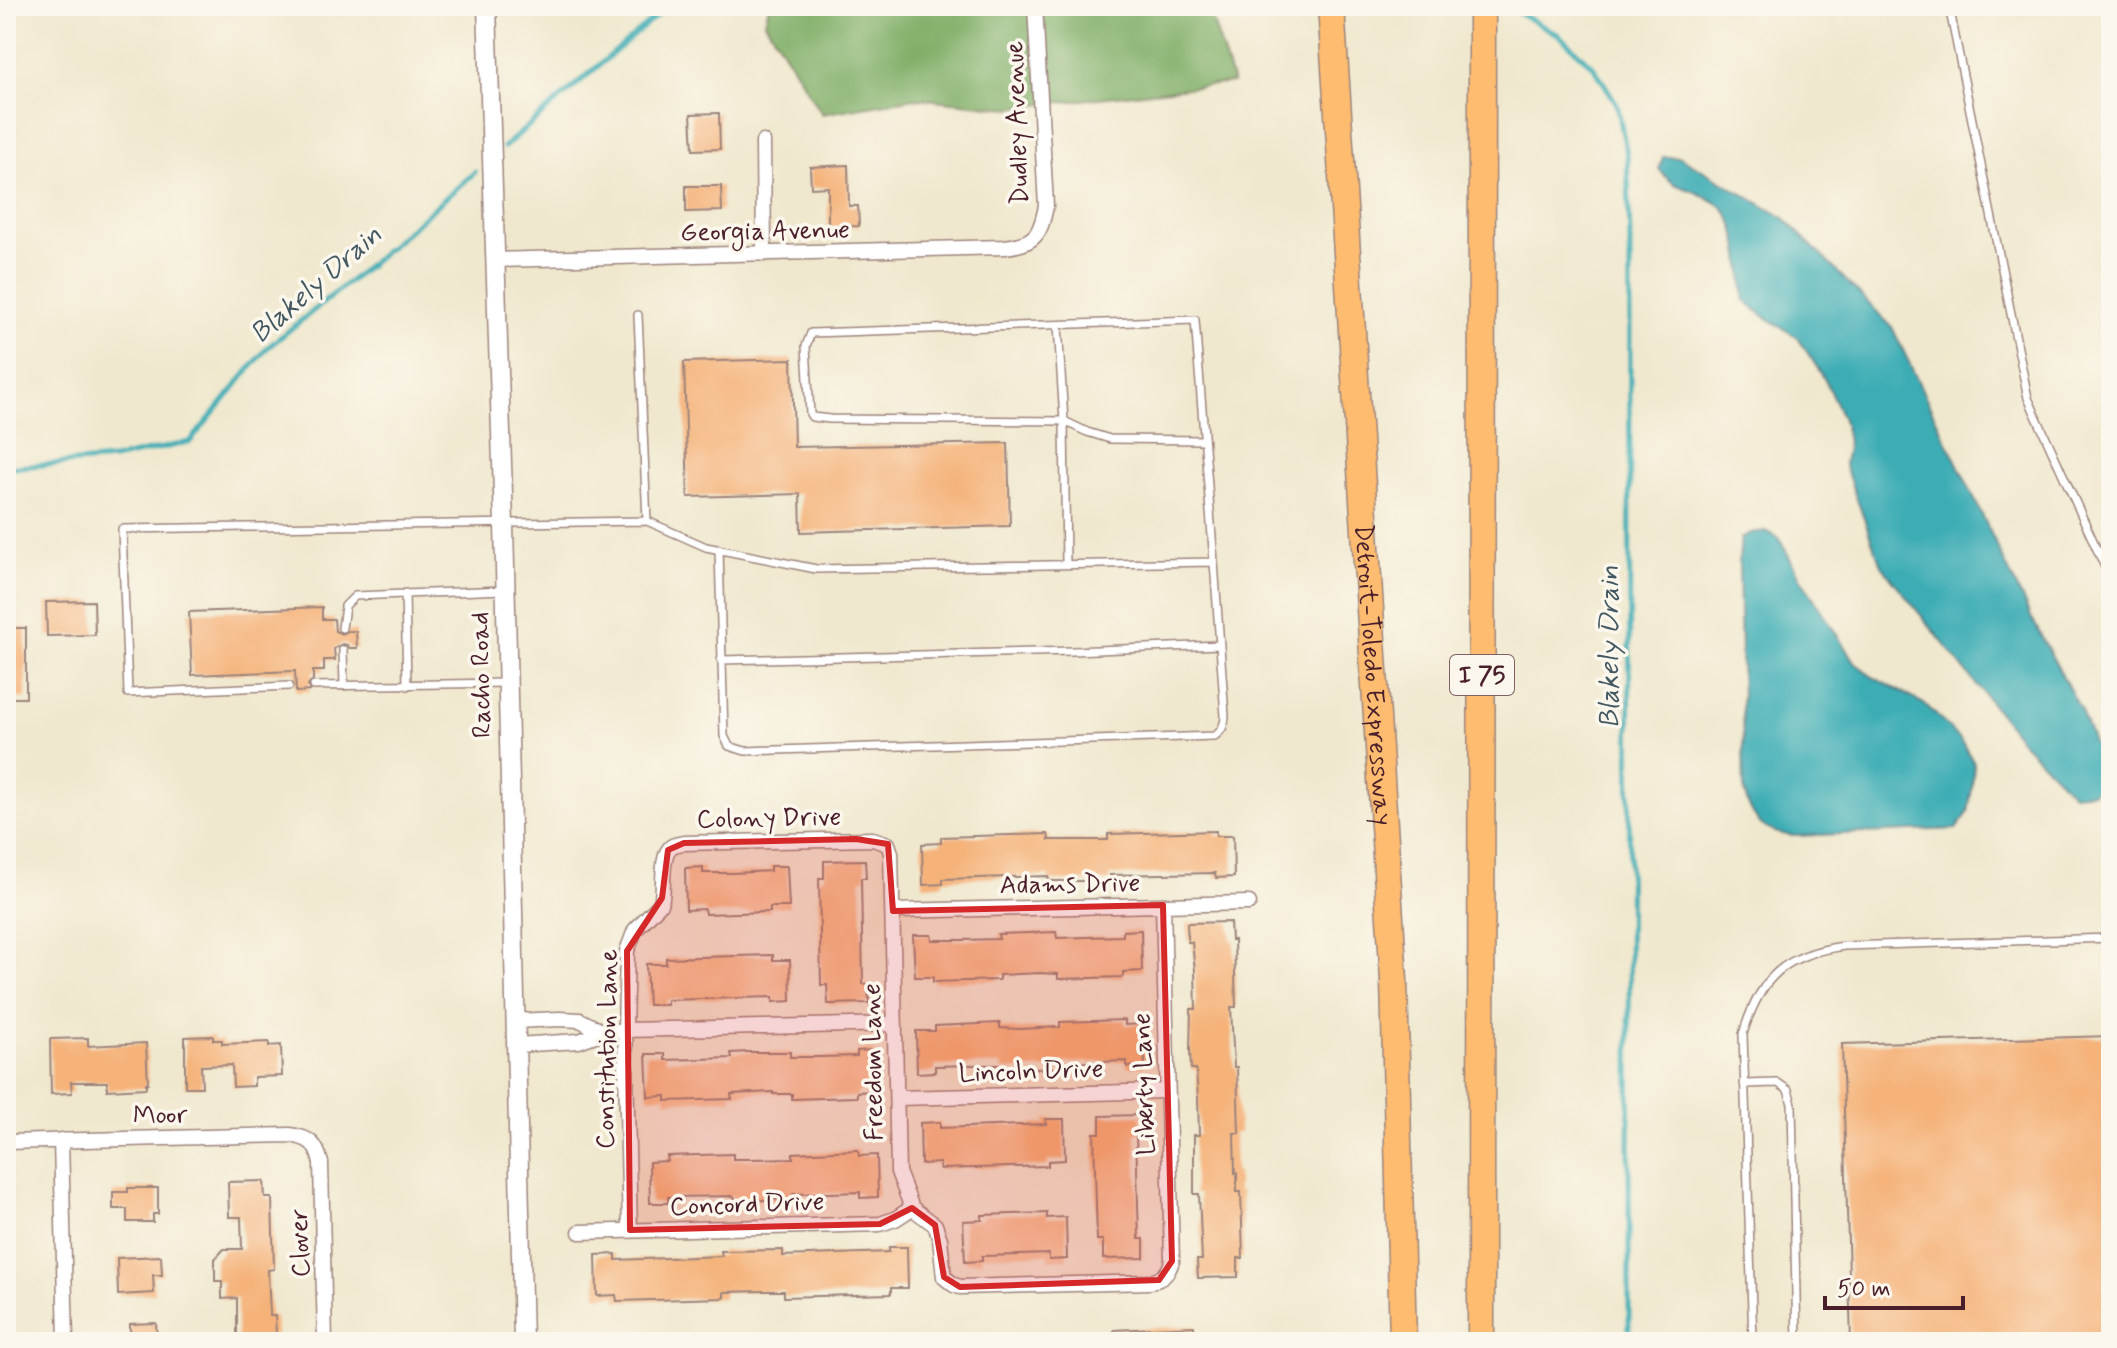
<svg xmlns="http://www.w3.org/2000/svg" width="2117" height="1348" font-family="Mynerve,sans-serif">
<rect width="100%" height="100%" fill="#fbf7ec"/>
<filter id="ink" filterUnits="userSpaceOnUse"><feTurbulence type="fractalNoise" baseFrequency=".0125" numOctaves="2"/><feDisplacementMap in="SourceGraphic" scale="16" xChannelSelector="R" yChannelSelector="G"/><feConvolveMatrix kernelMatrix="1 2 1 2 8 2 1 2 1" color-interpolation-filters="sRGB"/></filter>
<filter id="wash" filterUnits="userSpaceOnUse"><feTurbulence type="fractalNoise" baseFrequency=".006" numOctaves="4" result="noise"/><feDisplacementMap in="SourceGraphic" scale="32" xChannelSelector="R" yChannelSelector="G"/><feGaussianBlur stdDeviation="1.8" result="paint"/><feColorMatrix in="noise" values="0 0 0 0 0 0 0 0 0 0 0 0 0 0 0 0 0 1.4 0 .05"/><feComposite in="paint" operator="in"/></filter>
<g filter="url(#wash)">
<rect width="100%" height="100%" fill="#f0e8ce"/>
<path fill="#80af68" stroke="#65674a" stroke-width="2" d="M 769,6 L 1208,6 L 1233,83 L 1009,108 L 915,98 L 822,114 L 765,22 Z"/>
<path fill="#3cadb5" stroke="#436670" stroke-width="2" d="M 1663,157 L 1680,157 L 1784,218 L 1892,327 L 2030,615 L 2081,711 L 2106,776 L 2093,792 L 2073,794 L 2023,743 L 1881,565 L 1844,464 L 1848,441 L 1843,419 L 1824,378 L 1798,338 L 1761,314 L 1745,301 C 1741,275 1742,228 1723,208 C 1719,203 1708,198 1702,195 C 1681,185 1675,189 1659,169 Z
M 1766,531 L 1779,538 L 1800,577 L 1853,660 L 1871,676 L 1926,705 L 1960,739 L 1974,763 L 1972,788 L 1968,813 L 1956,829 L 1795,836 C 1763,833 1753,822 1744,792 L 1739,562 L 1741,538 L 1751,533 Z"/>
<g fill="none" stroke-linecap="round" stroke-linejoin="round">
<path stroke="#3cadb5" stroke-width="5" d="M 1506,6 L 1559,35 L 1593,66 L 1617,104 L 1627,155 L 1630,235 L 1629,1342
M 504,147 L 668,6
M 6,468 L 113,459 L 190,442 L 267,348 L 360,273 L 475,172"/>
</g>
<g id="blocks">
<path fill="#f5b37a" d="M 719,113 L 720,149 L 693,150 L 691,114 Z
M 848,165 L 849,206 L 858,206 L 859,226 L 828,227 L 828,187 L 811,188 L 810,167 Z
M 686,186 L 721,186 L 722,211 L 686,212 Z
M 792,359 L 794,447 L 1008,443 L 1010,526 L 801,532 L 800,494 L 688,497 L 684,362 Z
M 94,601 L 95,635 L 47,636 L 46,602 Z
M 322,607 L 322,619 L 334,619 L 335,631 L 342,634 L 348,631 L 356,631 L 357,648 L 349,648 L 347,645 L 342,644 L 334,649 L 335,660 L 324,660 L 324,671 L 313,671 L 313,680 L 308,685 L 310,691 L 296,692 L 295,671 L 192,675 L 189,612 Z
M 6,628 L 26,628 L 26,698 L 6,698 Z
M 1216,831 L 1216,836 L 1233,836 L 1234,877 L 1216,878 L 1215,873 L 1110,875 L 1110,881 L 1049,881 L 1048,876 L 977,878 L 943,879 L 943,884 L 923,885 L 922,844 L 941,843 L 941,837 L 1048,834 L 1049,840 L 1108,840 L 1108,834 Z
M 865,860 L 866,878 L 861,878 L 863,984 L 868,984 L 869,1003 L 828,1004 L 827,985 L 821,985 L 819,878 L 824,878 L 824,861 Z
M 770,866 L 787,866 L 789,907 L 770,907 L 770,912 L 705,914 L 704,909 L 686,910 L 685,868 L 703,867 L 703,873 L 733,873 L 770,871 Z
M 1230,922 L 1231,940 L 1234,940 L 1236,1007 L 1231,1007 L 1234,1067 L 1237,1067 L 1239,1133 L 1234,1133 L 1235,1173 L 1237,1173 L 1237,1192 L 1241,1192 L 1243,1258 L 1238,1258 L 1238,1277 L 1198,1278 L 1197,1260 L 1202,1260 L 1199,1194 L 1194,1194 L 1194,1135 L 1199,1135 L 1198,1098 L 1196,1069 L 1191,1069 L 1190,1049 L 1191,1009 L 1196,1009 L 1195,971 L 1192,942 L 1188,942 L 1187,923 Z
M 1141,930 L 1142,971 L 1123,972 L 1123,977 L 1058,979 L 1058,974 L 1040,973 L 999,975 L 999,980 L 933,982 L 933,977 L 915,977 L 913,935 L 931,935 L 932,940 L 962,940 L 999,939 L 998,934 L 1056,932 L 1057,938 L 1087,937 L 1123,936 L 1123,931 Z
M 773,955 L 773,960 L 790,960 L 791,1001 L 773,1002 L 773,997 L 702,999 L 667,1000 L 667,1005 L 648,1005 L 646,964 L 666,964 L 666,958 Z
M 1125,1020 L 1125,1025 L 1144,1024 L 1145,1066 L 1127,1067 L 1127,1061 L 1096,1062 L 1060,1063 L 1060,1068 L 1002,1070 L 1002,1065 L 971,1065 L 935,1066 L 935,1072 L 917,1073 L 916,1031 L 935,1031 L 935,1026 L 1000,1023 L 1000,1028 L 1019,1029 L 1060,1027 L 1060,1022 Z
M 213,1036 L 213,1040 L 222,1040 L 222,1044 L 269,1042 L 269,1046 L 281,1045 L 282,1076 L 254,1077 L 254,1086 L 233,1087 L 232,1065 L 201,1066 L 202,1087 L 185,1087 L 185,1037 Z
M 2111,1036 L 2111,1342 L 1851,1342 L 1842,1044 Z
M 88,1038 L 88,1046 L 146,1043 L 148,1083 L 146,1083 L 146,1088 L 107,1090 L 107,1082 L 71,1082 L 72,1093 L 51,1094 L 50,1039 Z
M 874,1050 L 876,1091 L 857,1092 L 857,1097 L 792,1099 L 792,1094 L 773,1094 L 773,1092 L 731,1094 L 732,1099 L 666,1101 L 666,1096 L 648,1097 L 646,1054 L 665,1054 L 665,1060 L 732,1058 L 731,1053 L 749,1052 L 790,1052 L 790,1057 L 820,1057 L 857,1056 L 857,1051 Z
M 1141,1115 L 1141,1133 L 1136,1133 L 1139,1239 L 1144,1239 L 1144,1258 L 1103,1259 L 1103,1240 L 1097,1240 L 1094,1133 L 1100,1133 L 1100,1116 Z
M 1045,1119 L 1064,1119 L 1065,1160 L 1048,1161 L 1048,1166 L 940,1169 L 940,1163 L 921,1164 L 920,1123 L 940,1122 L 940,1128 L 1046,1124 Z
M 858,1150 L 859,1156 L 877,1155 L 878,1197 L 860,1198 L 860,1192 L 830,1193 L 793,1194 L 794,1199 L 735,1201 L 734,1196 L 668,1197 L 668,1203 L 650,1203 L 649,1162 L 668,1161 L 667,1156 L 733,1154 L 733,1159 L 751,1159 L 793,1158 L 793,1153 Z
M 264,1181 L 265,1198 L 272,1198 L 274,1269 L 268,1270 L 270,1316 L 275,1316 L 276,1335 L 268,1336 L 268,1342 L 237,1342 L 237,1298 L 222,1299 L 222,1281 L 215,1281 L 215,1259 L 224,1249 L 242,1249 L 241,1217 L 229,1217 L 228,1182 Z
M 128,1188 L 158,1188 L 158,1214 L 153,1214 L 153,1222 L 127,1222 L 127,1209 L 113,1209 L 113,1192 L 128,1192 Z
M 1047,1213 L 1047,1218 L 1066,1217 L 1067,1259 L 1049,1260 L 1049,1254 L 1019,1255 L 982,1256 L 982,1261 L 965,1262 L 963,1221 L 982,1220 L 982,1215 Z
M 889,1247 L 907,1247 L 908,1288 L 891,1288 L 891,1294 L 784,1297 L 784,1291 L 764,1291 L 724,1292 L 724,1298 L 617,1301 L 616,1295 L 597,1296 L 596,1255 L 616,1254 L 616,1260 L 722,1256 L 721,1251 L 783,1250 L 783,1256 L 889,1252 Z
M 161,1256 L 162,1275 L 153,1275 L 154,1293 L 118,1295 L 117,1258 Z
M 156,1323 L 157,1342 L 130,1342 L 130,1324 Z
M 1194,1326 L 1195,1342 L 1114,1342 L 1114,1330 Z"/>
</g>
</g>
<g filter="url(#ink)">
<use href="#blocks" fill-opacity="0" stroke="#9d847c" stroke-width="2"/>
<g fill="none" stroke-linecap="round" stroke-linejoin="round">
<g stroke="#9d847c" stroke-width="10">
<path id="service" d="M 1949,6 L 2028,398 L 2111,580
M 1058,325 L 1064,421 L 1066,564
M 647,521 L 706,547 L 816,569 L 1214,562 L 1195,320 L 811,333 L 806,346 L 810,414 L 812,417 L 830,419 L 1064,421 L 1087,432 L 1110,439 L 1204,440
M 719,549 L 724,736 L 729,746 L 745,751 L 1215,736 C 1222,731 1225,725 1225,716 L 1214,562
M 405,593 L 407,686
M 342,628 L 345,606 L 355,596 L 504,590
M 343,650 L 344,686
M 721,660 L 1073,651 L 1220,645
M 289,686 L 128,693 L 122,529 L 647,521 L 638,315
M 314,686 L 506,683
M 1744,1084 L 1778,1083 L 1788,1090 L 1792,1104 L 1797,1342
M 1753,1342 L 1743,1034 C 1760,977 1785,954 1844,946 L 2111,938"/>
</g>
<g stroke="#9d847c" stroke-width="17">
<path id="minor" d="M 763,142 L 764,254
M 494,260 L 1005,247 C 1035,243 1040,236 1046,206 L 1035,6
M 893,911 L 1249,903
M 514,1021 L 560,1019 L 580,1020 L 603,1032
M 516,1045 L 579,1041 L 603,1032 L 625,1030 L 895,1024
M 897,1098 L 1167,1091
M 61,1140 L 66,1342
M 6,1142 L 290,1135 C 310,1138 316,1143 321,1163 L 325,1342
M 630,1230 L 625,1030 L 627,951 L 635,930 L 660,904 L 662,898 C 664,886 661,854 671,847 C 674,844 680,844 684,843 L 873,839 L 888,844 L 891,853 L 898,1172 L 912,1208 L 935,1225 L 940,1239 L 944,1277 L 954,1285 L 960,1287 L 1150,1282 C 1163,1279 1168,1274 1172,1261 L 1163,905
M 580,1232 L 880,1224 L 895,1219 L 912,1208"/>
</g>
<g stroke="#9d847c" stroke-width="21">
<path id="tertiary" d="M 487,6 L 504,524 L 523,1342"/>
</g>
<g stroke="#9d847c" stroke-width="29">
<g id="motorway">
<path id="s1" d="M 1331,6 L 1394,980 L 1403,1342"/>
<path d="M 1481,1342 L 1482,6"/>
</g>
</g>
<use href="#service" stroke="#fff" stroke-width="7"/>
<use href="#minor" stroke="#fff" stroke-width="14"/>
<use href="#tertiary" stroke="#fff" stroke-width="18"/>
<use href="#motorway" stroke="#fdbc70" stroke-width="26"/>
</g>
</g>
<path fill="#d62828" fill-opacity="0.2" stroke="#d62828" stroke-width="6" stroke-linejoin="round" d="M 856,839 L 888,844 L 893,911 L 1163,905 L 1172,1261 L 1159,1280 L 960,1287 L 944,1277 L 935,1225 L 912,1208 L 880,1224 L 630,1230 L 627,951 L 662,898 L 668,850 L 684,843 Z"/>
<g text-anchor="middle" stroke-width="7" stroke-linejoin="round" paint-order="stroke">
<rect fill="#fbf7ec" stroke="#7f6065" stroke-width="2" x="1450" y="655" width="64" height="40" rx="6"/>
<g font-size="24" font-weight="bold" fill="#4a1f2b">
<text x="1482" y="683">I 75</text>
</g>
<g font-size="26" fill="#4a1f2b" stroke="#fbf7ec">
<text transform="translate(1016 123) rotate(-92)" y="9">Dudley Avenue</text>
<text transform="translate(765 230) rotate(-1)" y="9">Georgia Avenue</text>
<text dy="9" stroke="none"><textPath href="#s1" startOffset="670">Detroit-Toledo Expressway</textPath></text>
<text transform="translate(480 675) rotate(-91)" y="9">Racho Road</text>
<text transform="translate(769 817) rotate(-1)" y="9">Colony Drive</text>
<text transform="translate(1070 883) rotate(-1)" y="9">Adams Drive</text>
<text transform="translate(606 1049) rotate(-89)" y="9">Constitution Lane</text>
<text transform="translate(872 1062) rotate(-91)" y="9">Freedom Lane</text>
<text transform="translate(1031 1070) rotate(-2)" y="9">Lincoln Drive</text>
<text transform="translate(1143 1084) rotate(-92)" y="9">Liberty Lane</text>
<text transform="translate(160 1114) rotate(-1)" y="9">Moor</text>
<text transform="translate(747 1203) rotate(-2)" y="9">Concord Drive</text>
<text transform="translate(299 1243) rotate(-92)" y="9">Clover</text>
</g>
<g font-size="28" font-style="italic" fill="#445862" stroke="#fbf7ec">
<text transform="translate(315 283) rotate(-41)" y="10">Blakely Drain</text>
<text transform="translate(1608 647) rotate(-90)" y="10">Blakely Drain</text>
</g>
</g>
<rect width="2117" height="1348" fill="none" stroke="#fbf7ec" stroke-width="32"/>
<path d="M1825 1296v12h138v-12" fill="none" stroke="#4a1f2b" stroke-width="4"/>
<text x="1837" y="1296" font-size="24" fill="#4a1f2b" stroke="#fbf7ec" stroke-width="6" paint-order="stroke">50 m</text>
</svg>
